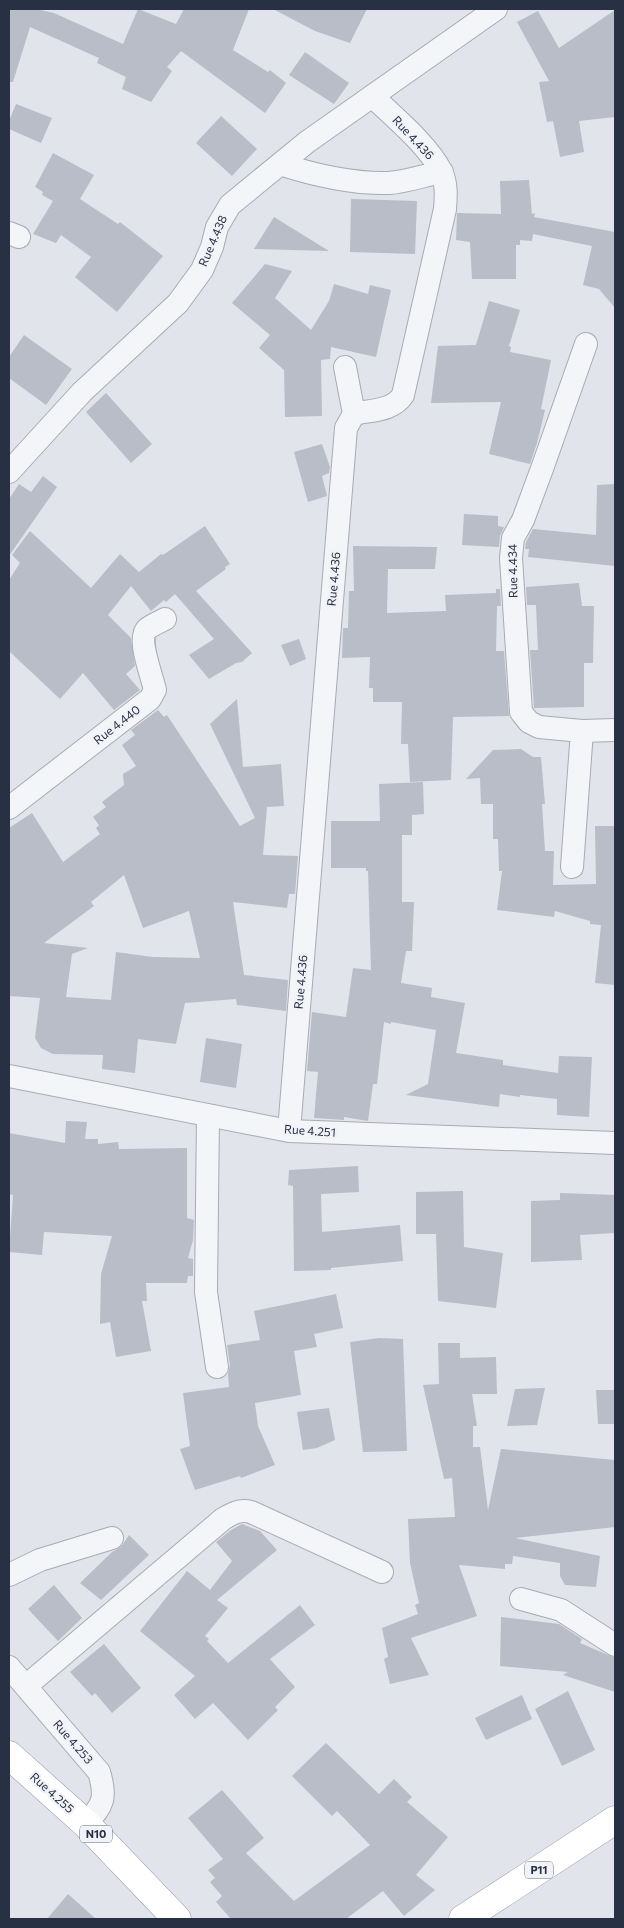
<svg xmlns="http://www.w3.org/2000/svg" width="624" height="1928" font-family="Commissioner,sans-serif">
<rect width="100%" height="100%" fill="#e1e4ea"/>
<path fill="#b8bdc8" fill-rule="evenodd" d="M 9,9 L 36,9 L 54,13 L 123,44 L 138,9 L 176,24 L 184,9 L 249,9 L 233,50 L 268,72 L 270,70 L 286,83 L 265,113 L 181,51 L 167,67 L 172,71 L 151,102 L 122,89 L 126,77 L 97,63 L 99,58 L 30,27 L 13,82 L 9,82 Z
M 273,9 L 367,9 L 350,43 L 315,31 Z
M 615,10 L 615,117 L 579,121 L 584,152 L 560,157 L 553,121 L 547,122 L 539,82 L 549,81 L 517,22 L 538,11 L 559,48 Z
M 305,52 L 349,83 L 334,104 L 289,75 Z
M 16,104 L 52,118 L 41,143 L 9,129 L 9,121 Z
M 221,116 L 257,149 L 232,176 L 196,143 Z
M 53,153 L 94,175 L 80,199 L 118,224 L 120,222 L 163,256 L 117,312 L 75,277 L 91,257 L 61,235 L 56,243 L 33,234 L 53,201 L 42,195 L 43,192 L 35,187 Z
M 529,180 L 532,214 L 535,213 L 534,217 L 615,232 L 615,308 L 599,289 L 583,285 L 592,246 L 533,234 L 532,241 L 520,240 L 520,245 L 516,245 L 516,279 L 472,279 L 470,242 L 456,240 L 457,213 L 501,214 L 500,181 Z
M 351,199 L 417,201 L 415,254 L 350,252 Z
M 274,217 L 329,251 L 254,249 Z
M 265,264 L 292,271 L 275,298 L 311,330 L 329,301 L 334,284 L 368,294 L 370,285 L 391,290 L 376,357 L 331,347 L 330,359 L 321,360 L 322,416 L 285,417 L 284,370 L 259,348 L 270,335 L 232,303 Z
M 489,301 L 520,310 L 509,346 L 511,347 L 510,352 L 551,360 L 541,409 L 545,410 L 537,443 L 530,464 L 489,454 L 501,402 L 431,403 L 438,346 L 476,345 Z
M 24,335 L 72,369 L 46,405 L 9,378 L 9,357 Z
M 106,393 L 152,444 L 131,463 L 86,412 Z
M 322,444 L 330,467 L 329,473 L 322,476 L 327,496 L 308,502 L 294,452 Z
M 43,476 L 57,487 L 9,556 L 9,499 L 19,484 L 31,492 Z
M 615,484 L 615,566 L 528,557 L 529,549 L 525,549 L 526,542 L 533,529 L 596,535 L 597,485 Z
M 464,514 L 498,516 L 498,526 L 504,527 L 500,536 L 499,547 L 462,545 Z
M 205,526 L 230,564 L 225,567 L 226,569 L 196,591 L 252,653 L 242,662 L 236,663 L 209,679 L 189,655 L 214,639 L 175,594 L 166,602 L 164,600 L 151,611 L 131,586 L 108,615 L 131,638 L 135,666 L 126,674 L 140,690 L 114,710 L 83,673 L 60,699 L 9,651 L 9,580 L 20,563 L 12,555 L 30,531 L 91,588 L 120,554 L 139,572 L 161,554 L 163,555 Z
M 353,546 L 437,547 L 435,569 L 388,569 L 387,613 L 446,611 L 445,595 L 496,593 L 496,589 L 500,589 L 501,606 L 497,606 L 496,651 L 504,651 L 509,716 L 453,717 L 451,780 L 410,782 L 408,744 L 401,744 L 402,702 L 373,702 L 373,688 L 369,688 L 370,657 L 342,658 L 343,628 L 348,628 L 349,591 L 354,591 Z
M 579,583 L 582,606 L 594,606 L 593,663 L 584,663 L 584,707 L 534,708 L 530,650 L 538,650 L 536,605 L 527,605 L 526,587 Z
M 299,639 L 306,659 L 290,666 L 281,645 Z
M 237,699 L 243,767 L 281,764 L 284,806 L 267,807 L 263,855 L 298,856 L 295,894 L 289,894 L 287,908 L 233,902 L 244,975 L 288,980 L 286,1011 L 237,1005 L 236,999 L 185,1003 L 176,1044 L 138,1039 L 135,1073 L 102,1069 L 103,1055 L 53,1054 L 41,1048 L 35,1038 L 40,998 L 9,996 L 9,828 L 32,813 L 63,862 L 100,834 L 96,828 L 99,825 L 93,817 L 106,807 L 102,802 L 124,785 L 123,774 L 136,766 L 122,745 L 135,735 L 131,730 L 158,710 L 164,717 L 167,715 L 240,826 L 255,818 L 210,724 ZM 124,875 L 143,928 L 189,911 L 200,958 L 153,957 L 116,952 L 111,1000 L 66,997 L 72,954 L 88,948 L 44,943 L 94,906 L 91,902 Z
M 521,749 L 533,757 L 541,757 L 545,804 L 542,804 L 545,851 L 554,851 L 553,885 L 596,884 L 595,826 L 615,826 L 615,985 L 595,983 L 601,925 L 590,924 L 590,921 L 555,911 L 554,917 L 497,910 L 502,871 L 499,871 L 498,839 L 493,839 L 493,804 L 481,804 L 480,778 L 466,779 L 493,750 Z
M 423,782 L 424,814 L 412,815 L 412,835 L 402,835 L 402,902 L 414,902 L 412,951 L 406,951 L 401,983 L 432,988 L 431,997 L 465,1003 L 456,1053 L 503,1060 L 503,1065 L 558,1073 L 559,1056 L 592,1057 L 589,1117 L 557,1115 L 557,1099 L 520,1095 L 520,1097 L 500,1094 L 499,1107 L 406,1095 L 428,1084 L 436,1030 L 391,1022 L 391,1024 L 384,1022 L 377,1084 L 373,1084 L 368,1121 L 344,1117 L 344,1120 L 314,1118 L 318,1072 L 307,1071 L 312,1012 L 346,1017 L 353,968 L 371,970 L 368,871 L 366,871 L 366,868 L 331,868 L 331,821 L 380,821 L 379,784 Z
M 206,1038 L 242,1044 L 236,1088 L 200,1082 Z
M 66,1121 L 87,1122 L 85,1139 L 98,1139 L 98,1144 L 118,1142 L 119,1149 L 187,1148 L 187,1218 L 194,1220 L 193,1240 L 188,1258 L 193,1259 L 193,1276 L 188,1276 L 187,1283 L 146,1283 L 147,1301 L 142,1301 L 151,1351 L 116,1357 L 110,1322 L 100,1324 L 101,1274 L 112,1236 L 44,1232 L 42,1255 L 9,1252 L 13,1195 L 9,1194 L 9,1133 L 65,1143 Z
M 358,1166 L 359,1192 L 321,1194 L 322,1232 L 400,1225 L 403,1261 L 331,1268 L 331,1270 L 294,1271 L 293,1186 L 288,1185 L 289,1170 Z
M 463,1191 L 464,1247 L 503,1253 L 496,1308 L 438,1301 L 436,1234 L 416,1234 L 416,1192 Z
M 560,1193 L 615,1195 L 615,1233 L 580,1235 L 582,1260 L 531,1262 L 531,1201 L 560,1200 Z
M 336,1294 L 343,1328 L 314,1334 L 317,1347 L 294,1351 L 301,1395 L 255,1403 L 258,1426 L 275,1465 L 241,1478 L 240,1476 L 195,1490 L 180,1449 L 190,1446 L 183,1393 L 229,1387 L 228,1374 L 230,1365 L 227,1345 L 260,1340 L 254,1311 Z
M 379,1338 L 403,1339 L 407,1451 L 363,1452 L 350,1342 Z
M 438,1343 L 460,1343 L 460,1358 L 496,1357 L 497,1394 L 472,1394 L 477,1426 L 473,1426 L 473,1447 L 480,1447 L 488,1510 L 501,1449 L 615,1460 L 615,1527 L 515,1538 L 600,1556 L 596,1587 L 565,1585 L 560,1576 L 560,1563 L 513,1556 L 512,1564 L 505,1564 L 505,1569 L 459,1565 L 477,1616 L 411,1638 L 429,1675 L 390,1684 L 384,1659 L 388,1657 L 382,1628 L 418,1614 L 415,1605 L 419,1603 L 410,1563 L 408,1519 L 455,1517 L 452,1478 L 444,1479 L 423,1385 L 439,1384 Z
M 545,1388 L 537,1425 L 507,1426 L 515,1389 Z
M 596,1390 L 615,1390 L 615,1424 L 598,1424 Z
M 329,1408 L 335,1440 L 317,1448 L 303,1450 L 297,1412 Z
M 242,1524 L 260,1531 L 277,1550 L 217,1600 L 228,1608 L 205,1636 L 209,1639 L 207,1641 L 228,1663 L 300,1605 L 315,1625 L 270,1659 L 295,1687 L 275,1707 L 278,1710 L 248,1740 L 213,1703 L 195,1719 L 174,1695 L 195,1676 L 140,1631 L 187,1571 L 210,1590 L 232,1561 L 216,1542 L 231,1530 Z
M 129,1535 L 149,1555 L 101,1600 L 80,1583 L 112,1552 L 121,1547 Z
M 54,1585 L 82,1618 L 58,1641 L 28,1609 Z
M 501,1617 L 559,1624 L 582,1639 L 580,1643 L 615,1658 L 615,1692 L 563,1675 L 568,1672 L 500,1666 Z
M 104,1644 L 141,1688 L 112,1713 L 95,1693 L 92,1696 L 70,1672 Z
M 568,1691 L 595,1750 L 562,1766 L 535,1709 Z
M 522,1695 L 532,1719 L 486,1740 L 475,1718 Z
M 326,1743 L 379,1794 L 394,1779 L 412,1797 L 407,1802 L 448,1837 L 416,1875 L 435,1890 L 404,1916 L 383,1891 L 346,1919 L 231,1919 L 216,1902 L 222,1896 L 210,1882 L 215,1878 L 208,1870 L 223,1859 L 188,1818 L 222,1790 L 264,1838 L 246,1853 L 294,1901 L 370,1845 L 337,1811 L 332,1816 L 292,1776 Z
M 68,1894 L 96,1919 L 47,1919 Z"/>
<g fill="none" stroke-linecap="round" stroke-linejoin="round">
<g stroke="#a6abb5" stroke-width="24">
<path id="minor" d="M 280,164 C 314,175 353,184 389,183 C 406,182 425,175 442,172
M 9,233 L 19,237
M 586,344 L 543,466 L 523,520 L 513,538 L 511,558 L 521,712 L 529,722 L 539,727 L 582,731 L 615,730
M 345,367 L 354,414
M 9,472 L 82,392 L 178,303 L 202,270 L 212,247 L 217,227 L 230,205 L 307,142 L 496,9
M 9,808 L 150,699 L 155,690 C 152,676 137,639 147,629 C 152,625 159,622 165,619
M 572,867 L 582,731
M 9,1076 L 289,1131 L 615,1143
M 208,1115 L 206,1292 L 217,1367
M 289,1131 L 346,428 L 354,414 C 371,410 393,411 403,395 L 445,209 C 446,197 447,183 441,171 C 428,145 393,116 372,96
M 9,1575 L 40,1560 L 112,1538
M 521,1599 L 561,1610 L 615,1645
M 9,1667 L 99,1772 C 107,1798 103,1805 86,1824
M 26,1686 L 223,1519 C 233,1513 240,1509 251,1512 L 382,1572"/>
</g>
<g stroke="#a0a8b7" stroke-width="29">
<path id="primary" d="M 463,1919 L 615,1820"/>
</g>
<g stroke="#8891a2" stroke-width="29">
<path id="trunk" d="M 9,1755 L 86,1824 L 177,1919"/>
</g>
<use href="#minor" stroke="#f4f5f8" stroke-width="22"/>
<use href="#primary" stroke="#fff" stroke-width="28"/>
<use href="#trunk" stroke="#fff" stroke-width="28"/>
</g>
<g text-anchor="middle" stroke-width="4.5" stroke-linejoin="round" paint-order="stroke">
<g fill="#f1f3f8" stroke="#646b79" stroke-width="1">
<rect x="80" y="1825.5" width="32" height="17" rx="4"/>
<rect x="525" y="1861.5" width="28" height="17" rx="4"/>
</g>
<g font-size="11" font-weight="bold" fill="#283143">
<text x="96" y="1838">N10</text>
<text x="539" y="1874">P11</text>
</g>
<g font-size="12" fill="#283143" stroke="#f1f3f8">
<text transform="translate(413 138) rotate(47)" y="4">Rue 4.436</text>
<text transform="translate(213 241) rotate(-67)" y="4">Rue 4.438</text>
<text transform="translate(513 571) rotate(-91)" y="4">Rue 4.434</text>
<text transform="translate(334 579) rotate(-85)" y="4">Rue 4.436</text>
<text transform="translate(117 725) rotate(-38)" y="4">Rue 4.440</text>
<text transform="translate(301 982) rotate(-85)" y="4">Rue 4.436</text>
<text transform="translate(310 1131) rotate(4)" y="4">Rue 4.251</text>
<text transform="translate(73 1742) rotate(49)" y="4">Rue 4.253</text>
<text transform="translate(52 1793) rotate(42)" y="4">Rue 4.255</text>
</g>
</g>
<rect width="624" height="1928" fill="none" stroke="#283143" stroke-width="20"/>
</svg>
